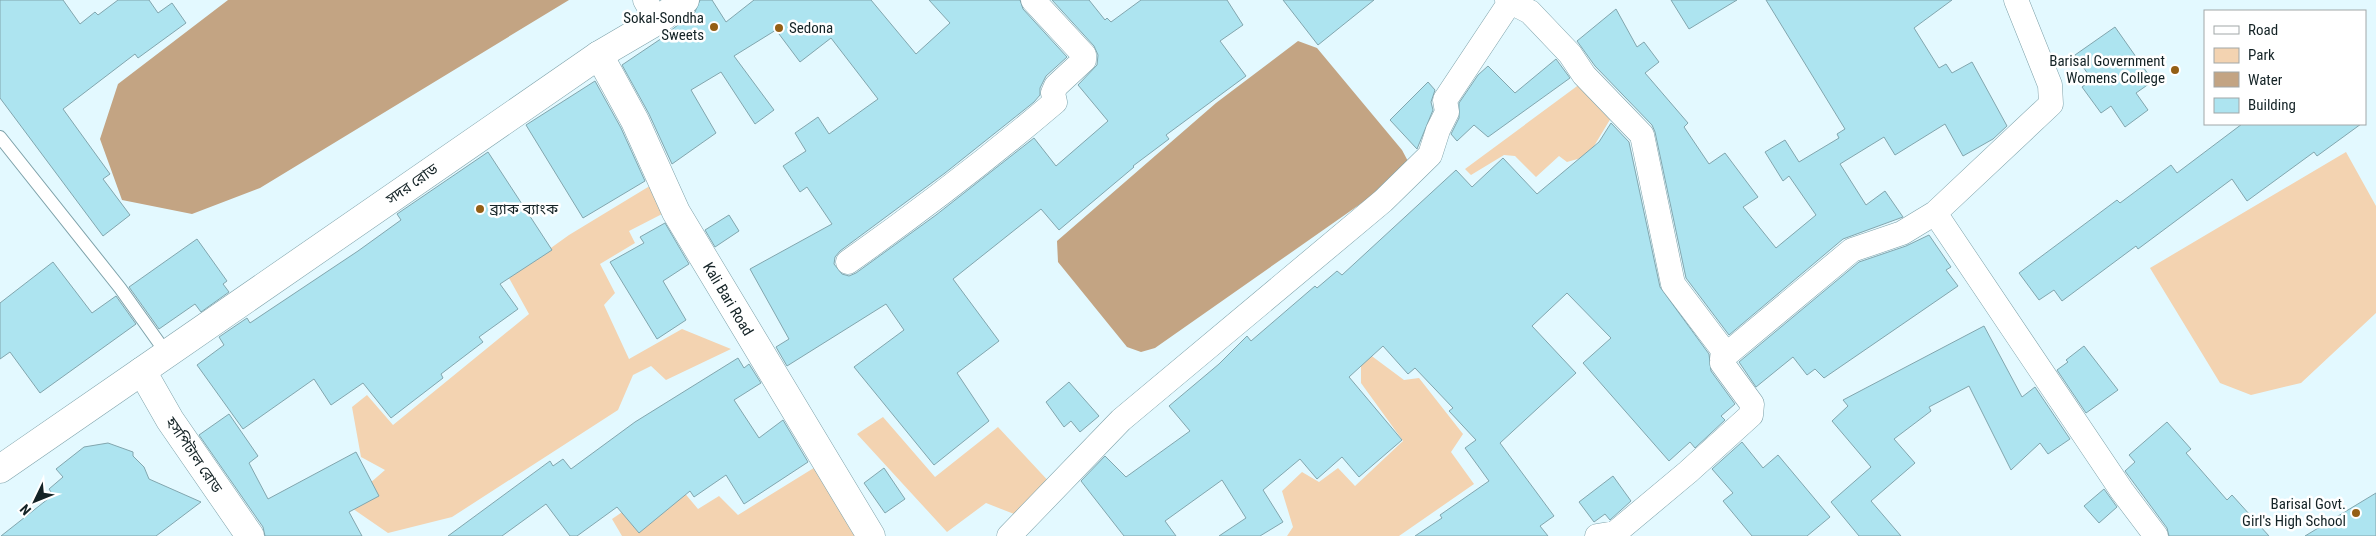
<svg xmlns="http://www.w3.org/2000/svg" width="2376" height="536" font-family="'Roboto Condensed','Noto Sans Bengali',sans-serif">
<rect width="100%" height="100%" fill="#e3f9ff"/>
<path fill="#f3d3b1" d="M 1584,81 L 1614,113 L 1588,156 L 1567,162 L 1559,156 L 1536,177 L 1515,156 L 1504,155 L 1471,175 L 1465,169 Z
M 2346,152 L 2376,206 L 2376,313 L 2301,383 L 2251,395 L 2220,383 L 2150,268 Z
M 653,184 L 664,213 L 629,231 L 635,243 L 600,264 L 615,293 L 604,305 L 629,359 L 682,329 L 731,349 L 666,380 L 651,366 L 633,375 L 618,410 L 452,517 L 388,533 L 346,504 L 385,470 L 361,457 L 352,407 L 367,395 L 393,425 L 529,314 L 509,278 L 569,235 Z
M 1369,354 L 1404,380 L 1419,378 L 1463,434 L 1451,452 L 1474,484 L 1399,536 L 1287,536 L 1293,527 L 1282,491 L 1302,472 L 1319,482 L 1338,468 L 1355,486 L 1403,441 L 1361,383 L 1361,360 Z
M 883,417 L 935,477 L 998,427 L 1053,486 L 1019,516 L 986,503 L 947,532 L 857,434 Z
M 817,466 L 855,536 L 622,536 L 612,519 L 672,478 L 698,509 L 719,496 L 738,515 Z"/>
<path fill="#c3a483" d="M 228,0 L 569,0 L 260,188 L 192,214 L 122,200 L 100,139 L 118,84 Z
M 1298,41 L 1317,48 L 1402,150 L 1410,165 L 1396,179 L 1155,348 L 1141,352 L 1127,347 L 1058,262 L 1057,241 L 1216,103 Z"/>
<path fill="#ade4f0" stroke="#82a6ae" d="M 0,0 L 63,0 L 80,24 L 95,12 L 98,15 L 118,0 L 149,0 L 158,13 L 172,3 L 186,23 L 138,58 L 135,54 L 63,109 L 110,174 L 103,179 L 130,215 L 103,236 L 0,98 Z
M 700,0 L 712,0 L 726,22 L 754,0 L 871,0 L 916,54 L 950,23 L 929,0 L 1020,0 L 1023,9 L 1067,57 L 1046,76 L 1040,88 L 1040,95 L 1034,102 L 945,173 L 840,251 L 835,257 L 834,264 L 842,274 L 849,276 L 856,273 L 936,215 L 1034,138 L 1056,166 L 1108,121 L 1078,85 L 1097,65 L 1098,55 L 1094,46 L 1052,0 L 1089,0 L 1105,20 L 1107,18 L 1111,22 L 1141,0 L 1227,0 L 1243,25 L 1220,41 L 1246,76 L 1166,135 L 1169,139 L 1133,166 L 1134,167 L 1059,230 L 1041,209 L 953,279 L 999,341 L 957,373 L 989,421 L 934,465 L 854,367 L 904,330 L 886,304 L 787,366 L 776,347 L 789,339 L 750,269 L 832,224 L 807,187 L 800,192 L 783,166 L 806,151 L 795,133 L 818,117 L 829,134 L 878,99 L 831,38 L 800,62 L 776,30 L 734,56 L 774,110 L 755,124 L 721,72 L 691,90 L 716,133 L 672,164 L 649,114 L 622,65 L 671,32 L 670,31 L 695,12 Z
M 1283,0 L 1374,0 L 1318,45 Z
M 1671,0 L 1737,0 L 1689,29 Z
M 1766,0 L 1952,0 L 1914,28 L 1939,68 L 1946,64 L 1952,73 L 1972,62 L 2007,126 L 1993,139 L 1963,156 L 1945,124 L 1895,155 L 1884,137 L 1840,164 L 1866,205 L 1885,191 L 1903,217 L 1843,239 L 1729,335 L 1686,278 L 1655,132 L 1652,125 L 1595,66 L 1577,41 L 1616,9 L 1637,47 L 1644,42 L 1659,62 L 1645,73 L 1688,123 L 1684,127 L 1709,164 L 1725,153 L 1758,197 L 1743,207 L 1776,248 L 1816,215 L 1789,176 L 1783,181 L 1765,152 L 1785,140 L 1799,162 L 1839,138 L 1837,134 L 1845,129 Z
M 2115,27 L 2153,81 L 2136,93 L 2148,110 L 2125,127 L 2111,106 L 2101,113 L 2082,87 L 2092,80 L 2075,55 Z
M 1556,59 L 1570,78 L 1488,137 L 1474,125 L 1457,141 L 1451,134 L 1459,118 L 1459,103 L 1478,75 L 1488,66 L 1515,93 Z
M 595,81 L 621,128 L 645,181 L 583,218 L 526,125 Z
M 1428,82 L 1435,90 L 1431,102 L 1433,110 L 1417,149 L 1390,120 Z
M 1611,123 L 1629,142 L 1660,287 L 1709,354 L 1711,371 L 1735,404 L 1721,416 L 1725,420 L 1695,448 L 1690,442 L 1669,461 L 1583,363 L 1611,338 L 1567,293 L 1532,326 L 1576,373 L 1500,443 L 1554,516 L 1540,526 L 1548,536 L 1415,536 L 1442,518 L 1440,515 L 1489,481 L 1465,448 L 1476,440 L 1449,411 L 1453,408 L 1415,368 L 1408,374 L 1383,346 L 1349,377 L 1402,440 L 1359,477 L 1342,457 L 1317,479 L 1300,459 L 1263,490 L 1283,522 L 1260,536 L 1219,536 L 1246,518 L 1222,480 L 1165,521 L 1176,536 L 1124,536 L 1081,481 L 1105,456 L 1126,477 L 1190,431 L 1169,406 L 1219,364 L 1247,336 L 1251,341 L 1315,286 L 1317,288 L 1337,271 L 1342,275 L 1456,170 L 1472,187 L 1503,158 L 1537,194 L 1599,142 Z
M 2242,124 L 2361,124 L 2317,156 L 2314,152 L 2247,201 L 2232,179 L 2138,249 L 2136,246 L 2062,301 L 2054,290 L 2039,300 L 2019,273 L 2117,200 L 2120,203 L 2171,165 L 2177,173 Z
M 488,152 L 552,250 L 500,284 L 518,309 L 479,337 L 483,342 L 441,374 L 443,378 L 391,418 L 363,383 L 331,405 L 314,379 L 243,429 L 197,365 L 224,345 L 219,337 L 247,318 L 250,323 L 358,251 L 401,220 L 397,214 Z
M 729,215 L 739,231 L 715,247 L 705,230 Z
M 665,223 L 689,264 L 663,281 L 686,320 L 657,339 L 610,262 L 644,243 L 640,237 Z
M 1929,235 L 1951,267 L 1946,270 L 1958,286 L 1824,378 L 1815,369 L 1807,375 L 1793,357 L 1756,387 L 1739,362 L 1859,262 L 1906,246 Z
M 197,239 L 227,281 L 223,284 L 229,292 L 201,312 L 195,304 L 159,329 L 129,287 Z
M 53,262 L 92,313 L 116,296 L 136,324 L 40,393 L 10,352 L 0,359 L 0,303 Z
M 1984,326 L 2022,397 L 2035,387 L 2070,439 L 2048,454 L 2040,443 L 2011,470 L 1969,386 L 1929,407 L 1931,411 L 1894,439 L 1915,463 L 1871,501 L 1901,536 L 1859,536 L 1831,502 L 1871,467 L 1832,421 L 1848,406 L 1843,400 Z
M 2084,346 L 2118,390 L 2086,413 L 2057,370 L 2068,362 L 2066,360 Z
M 738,358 L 744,368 L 749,364 L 761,383 L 734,400 L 759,438 L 783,420 L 808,462 L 744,504 L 726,475 L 694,497 L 690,491 L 639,533 L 617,507 L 577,536 L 570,536 L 546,504 L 502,536 L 448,536 L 550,461 L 553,466 L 563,459 L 571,469 L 635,422 Z
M 1069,382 L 1099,416 L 1080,432 L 1071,421 L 1064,427 L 1046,402 Z
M 229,414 L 258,456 L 249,463 L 268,499 L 356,452 L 379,496 L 349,512 L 362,536 L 265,536 L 263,527 L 199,435 Z
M 2167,422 L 2191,449 L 2186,453 L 2227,500 L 2232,495 L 2269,536 L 2169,536 L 2167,528 L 2125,471 L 2135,462 L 2129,455 Z
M 1742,442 L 1763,468 L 1778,455 L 1830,517 L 1807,536 L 1752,536 L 1723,501 L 1733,493 L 1712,469 Z
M 108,443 L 133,452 L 133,456 L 144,467 L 149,479 L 201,502 L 156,536 L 1,536 L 53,495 L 49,489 L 63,477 L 56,469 L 84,447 Z
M 884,468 L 905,499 L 885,513 L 864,483 Z
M 1613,476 L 1631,501 L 1610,520 L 1605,514 L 1594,522 L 1579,502 Z
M 2104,489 L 2117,507 L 2099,523 L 2084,506 Z
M 2376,493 L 2376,536 L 2305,536 Z"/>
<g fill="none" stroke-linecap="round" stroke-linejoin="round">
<g stroke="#7ea2aa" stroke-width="14">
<path id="lane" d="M 0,137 L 120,288 L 167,354"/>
</g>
<g stroke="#7ea2aa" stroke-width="25">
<path id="street" d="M 645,0 L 657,21
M 1507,0 L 1530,12 L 1570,54 L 1584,75 L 1642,135 L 1673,284 L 1723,350 L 1722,359
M 1935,213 L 2122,491 L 2156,536
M 848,262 C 920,211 988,159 1055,102 L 1053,93 L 1056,86 L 1084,60 L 1084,55 L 1033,0
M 1009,536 L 1121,420 L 1383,201 L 1430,155 L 1438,130 L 1447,112 L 1445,100 L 1510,2
M 1597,536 L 1615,533 L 1688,472 L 1751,415 L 1752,404 L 1722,363 L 1726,355 L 1852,250 L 1902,233 L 1935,213 L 2051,104 L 2050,85 L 2016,0"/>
</g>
<g stroke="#7ea2aa" stroke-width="29">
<path id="secondary" d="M 599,55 L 635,121 L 676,212 L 871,536
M 0,469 L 142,371"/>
</g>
<g stroke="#7ea2aa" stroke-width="29">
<path id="primary" d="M 250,536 L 170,420 L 142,371 L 599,55 L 657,21 L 685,0"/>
</g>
<use href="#lane" stroke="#fff" stroke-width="12"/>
<use href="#street" stroke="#fff" stroke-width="24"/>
<use href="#secondary" stroke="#fff" stroke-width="28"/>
<use href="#primary" stroke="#fff" stroke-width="28"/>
</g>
<g fill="#945f15" stroke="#fff" stroke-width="2">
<circle cx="714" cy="27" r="5"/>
<circle cx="779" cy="28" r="5"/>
<circle cx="2175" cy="70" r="5"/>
<circle cx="480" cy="209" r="5"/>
<circle cx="2356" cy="513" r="5"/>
</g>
<g text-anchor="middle" stroke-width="5" stroke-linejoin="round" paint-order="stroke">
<g font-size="15" fill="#142326" stroke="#fff" text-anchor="end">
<text x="704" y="23">Sokal-Sondha<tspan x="704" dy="17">Sweets</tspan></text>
<text x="789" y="33" text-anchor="start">Sedona</text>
<text x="2165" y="66">Barisal Government<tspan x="2165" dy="17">Womens College</tspan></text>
<text x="490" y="214" text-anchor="start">ব্র্যাক ব্যাংক</text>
<text x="2346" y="509">Barisal Govt.<tspan x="2346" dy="17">Girl's High School</tspan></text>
</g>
<g font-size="15" fill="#142326" stroke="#fff">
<text transform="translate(412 184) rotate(-35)" y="5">সদর রোড</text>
<text transform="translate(728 299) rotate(59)" y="5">Kali Bari Road</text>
<text transform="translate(194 455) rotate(56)" y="5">হসপিটাল রোড</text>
</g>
</g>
<rect x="2204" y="10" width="162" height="115" fill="#ffffff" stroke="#a1a7a8"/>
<rect x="2214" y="26" width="25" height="8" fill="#ffffff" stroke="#a1a7a8"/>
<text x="2248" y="35" font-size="15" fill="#142326">Road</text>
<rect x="2214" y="48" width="25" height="15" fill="#f3d3b1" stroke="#a1a7a8"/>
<text x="2248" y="60" font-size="15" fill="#142326">Park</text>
<rect x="2214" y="72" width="25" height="15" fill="#c3a483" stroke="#a1a7a8"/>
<text x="2248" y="85" font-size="15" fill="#142326">Water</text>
<rect x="2214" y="98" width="25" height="15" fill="#ade4f0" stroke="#a1a7a8"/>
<text x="2248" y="110" font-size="15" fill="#142326">Building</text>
<g transform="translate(35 501) rotate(227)" stroke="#ffffff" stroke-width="4" paint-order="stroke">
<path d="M0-4L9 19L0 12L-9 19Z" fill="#142326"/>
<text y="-8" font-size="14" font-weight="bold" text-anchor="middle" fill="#142326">N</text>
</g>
</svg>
